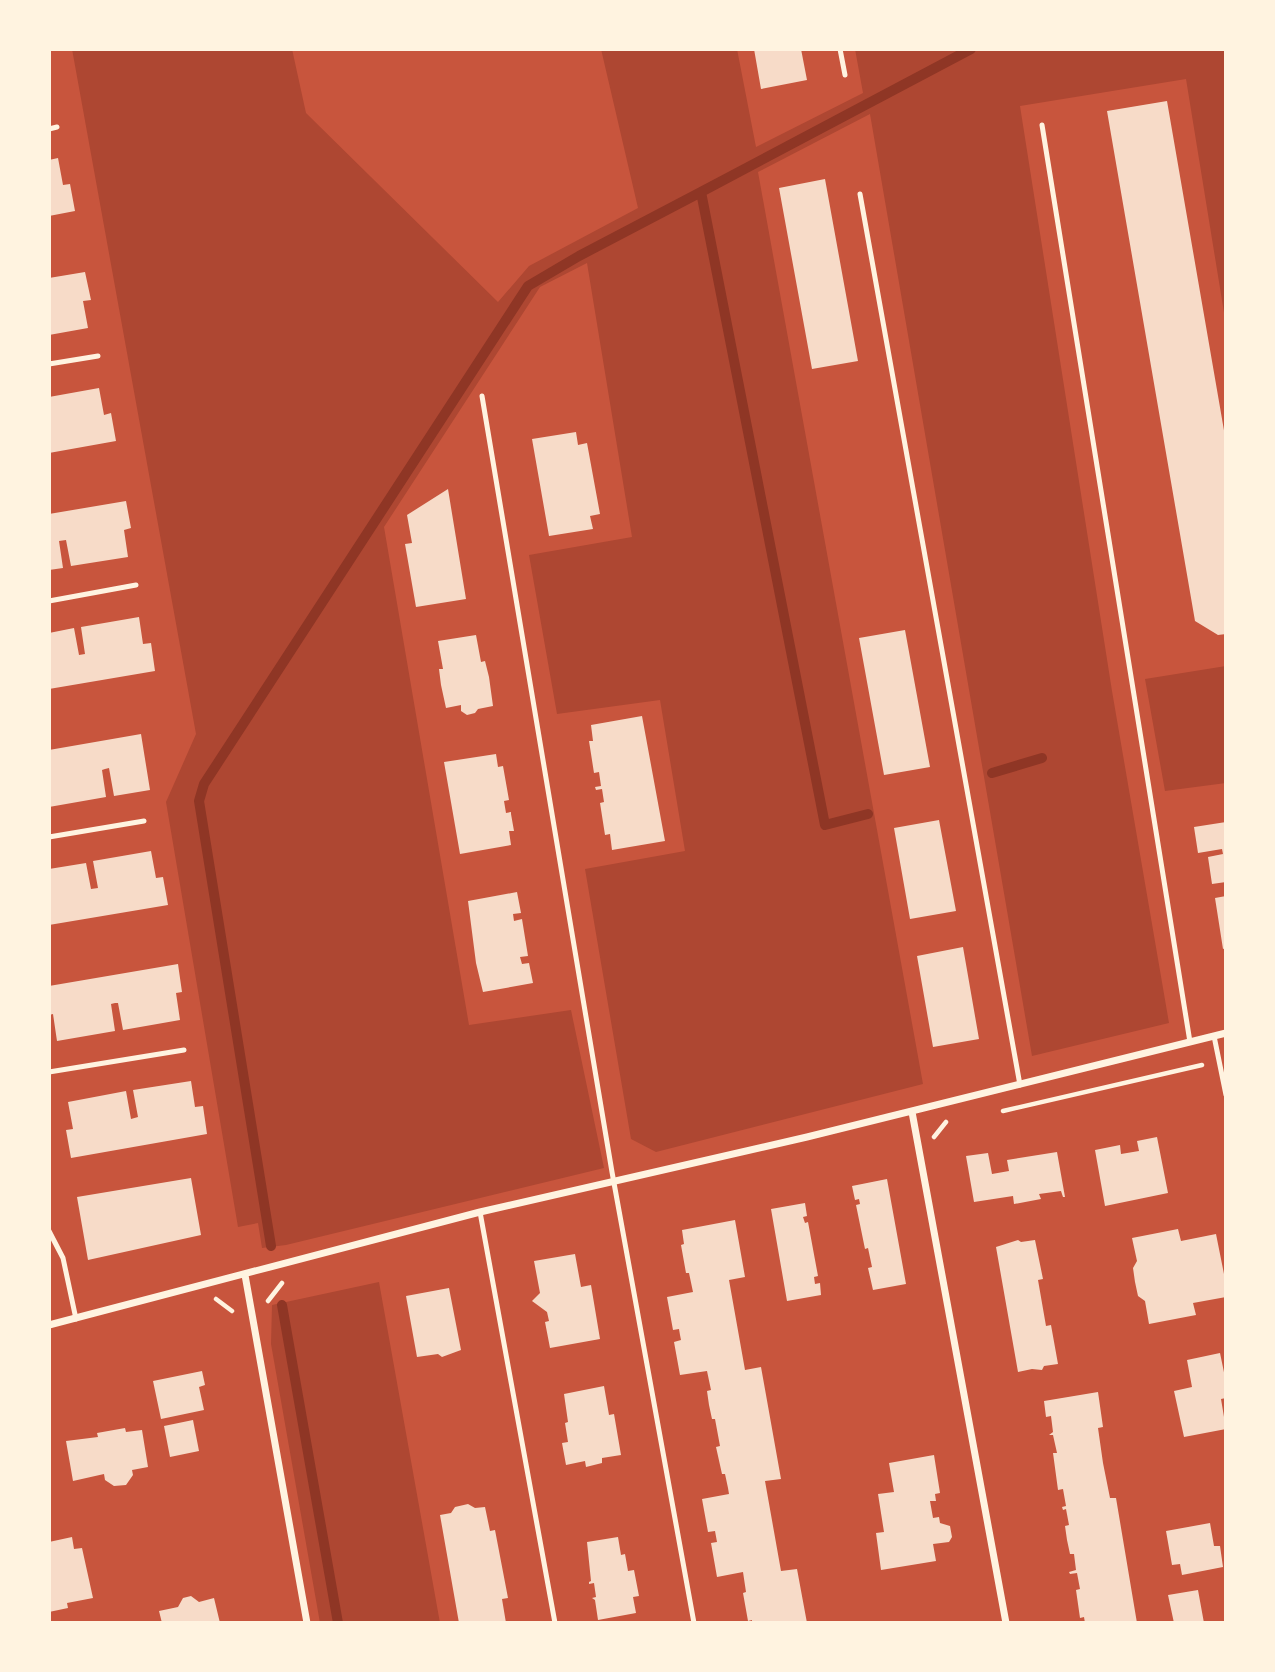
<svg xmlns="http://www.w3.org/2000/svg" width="1275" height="1672" font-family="'Titillium Web',sans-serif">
<rect width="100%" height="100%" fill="#c8553d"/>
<path fill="#ae4732" d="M 72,49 L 292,49 L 306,113 L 498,302 L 529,266 L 638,208 L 601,49 L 737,49 L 756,147 L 863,93 L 855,49 L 1226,49 L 1226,325 L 1186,79 L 1020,106 L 1112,691 L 1169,1023 L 1032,1056 L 870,114 L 758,172 L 923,1084 L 656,1152 L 631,1139 L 585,869 L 685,851 L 660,700 L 557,714 L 529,555 L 632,537 L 587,263 L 540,287 L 384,527 L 469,1025 L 571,1010 L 604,1168 L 286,1245 L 262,1248 L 258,1223 L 238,1227 L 166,802 L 196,734 Z
M 1226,666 L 1226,783 L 1165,791 L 1145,679 Z
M 379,1282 L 440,1623 L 320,1623 L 271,1344 L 272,1305 Z"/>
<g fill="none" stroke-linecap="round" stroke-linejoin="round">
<path stroke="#8f3625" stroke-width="10" d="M 701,192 L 971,49
M 992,773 L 1042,758
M 271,1246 L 199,801 L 204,784 L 528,286 L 579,256 L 701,192 L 825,825 L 868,814
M 282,1305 L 338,1623"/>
</g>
<path fill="#f7dbc8" d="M 754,49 L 801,49 L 807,80 L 761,89 Z
M 1167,101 L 1226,442 L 1226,634 L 1218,635 L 1195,621 L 1107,111 Z
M 58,158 L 63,185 L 70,184 L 75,211 L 49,216 L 49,160 Z
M 825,179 L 858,361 L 812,369 L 779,188 Z
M 85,272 L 91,300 L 83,301 L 88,328 L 49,335 L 49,278 Z
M 99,388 L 104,415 L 111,413 L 116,441 L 49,453 L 49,397 Z
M 576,432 L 578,445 L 587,443 L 600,514 L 590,516 L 593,529 L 549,536 L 532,439 Z
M 448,489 L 466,599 L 416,607 L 405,544 L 412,543 L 407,515 Z
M 126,501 L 131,528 L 124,530 L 128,557 L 71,566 L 66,540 L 59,541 L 63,568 L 49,570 L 49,514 Z
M 139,617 L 143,644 L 151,643 L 155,671 L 49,689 L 49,633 L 74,628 L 79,655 L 85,654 L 81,627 Z
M 905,630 L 930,767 L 884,775 L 859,638 Z
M 476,635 L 481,662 L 485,661 L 489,677 L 493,706 L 478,709 L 475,713 L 467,715 L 461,711 L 461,705 L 446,708 L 441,685 L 439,669 L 443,669 L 438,641 Z
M 642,716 L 665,841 L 612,850 L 610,834 L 605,835 L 600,803 L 604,802 L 602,789 L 596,790 L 595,787 L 601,786 L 599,772 L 594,773 L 589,741 L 593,741 L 591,725 Z
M 141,734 L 150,790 L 114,796 L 109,768 L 105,769 L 102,770 L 106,797 L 49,807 L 49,750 Z
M 496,754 L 498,767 L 503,766 L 509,800 L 504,801 L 506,813 L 511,812 L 511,814 L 514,831 L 509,831 L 511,845 L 460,854 L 444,762 Z
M 939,820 L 956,911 L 910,919 L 894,828 Z
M 1226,822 L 1226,882 L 1212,884 L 1208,857 L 1223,854 L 1222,849 L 1198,853 L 1194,827 Z
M 151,851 L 156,878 L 163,877 L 168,905 L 49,925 L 49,869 L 86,863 L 91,889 L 98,888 L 93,861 Z
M 517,892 L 521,913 L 513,914 L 514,921 L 522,919 L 528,956 L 520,957 L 522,964 L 529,963 L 533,983 L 483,992 L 476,963 L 468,901 Z
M 1226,896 L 1226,948 L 1223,949 L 1215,898 Z
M 963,947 L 979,1039 L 933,1047 L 917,956 Z
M 178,964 L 182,992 L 176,993 L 180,1020 L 123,1030 L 118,1003 L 115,1003 L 111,1004 L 115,1031 L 57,1041 L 53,1014 L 49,1015 L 49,986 Z
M 191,1081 L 195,1107 L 203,1106 L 207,1134 L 71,1158 L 66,1130 L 73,1129 L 68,1102 L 126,1091 L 131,1119 L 138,1117 L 133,1090 Z
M 1157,1137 L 1168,1193 L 1105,1206 L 1095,1150 L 1120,1145 L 1121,1154 L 1139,1151 L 1137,1141 Z
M 1057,1152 L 1065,1197 L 1063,1197 L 1061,1191 L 1039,1194 L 1041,1199 L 1014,1204 L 1013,1196 L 974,1202 L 966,1156 L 988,1153 L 992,1174 L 1009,1171 L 1007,1160 Z
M 191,1178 L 201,1235 L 88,1260 L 77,1197 Z
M 887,1179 L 906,1284 L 873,1290 L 868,1268 L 872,1267 L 868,1248 L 865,1249 L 856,1205 L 860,1204 L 859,1199 L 855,1200 L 852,1186 Z
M 805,1203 L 807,1216 L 803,1217 L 805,1223 L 808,1222 L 818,1276 L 814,1277 L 815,1284 L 820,1283 L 821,1295 L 787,1301 L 771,1209 Z
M 735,1220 L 745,1277 L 729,1280 L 745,1370 L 761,1367 L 781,1479 L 765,1481 L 781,1571 L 797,1569 L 807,1623 L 752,1623 L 752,1620 L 748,1621 L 743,1593 L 746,1592 L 743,1572 L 717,1577 L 711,1543 L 717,1542 L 715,1531 L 708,1532 L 702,1499 L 729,1494 L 728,1488 L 725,1474 L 722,1474 L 716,1447 L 720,1446 L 715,1419 L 712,1419 L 709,1405 L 707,1391 L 711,1390 L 707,1371 L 680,1375 L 674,1342 L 681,1340 L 680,1335 L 679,1329 L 673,1330 L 667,1297 L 693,1292 L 689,1273 L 686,1273 L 681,1245 L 684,1244 L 682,1230 Z
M 1178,1229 L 1181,1241 L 1216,1234 L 1226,1284 L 1226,1297 L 1193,1303 L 1196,1315 L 1149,1324 L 1145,1301 L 1138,1296 L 1135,1282 L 1133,1268 L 1137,1261 L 1132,1238 Z
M 1018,1240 L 1021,1242 L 1035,1240 L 1043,1279 L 1038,1280 L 1046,1326 L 1051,1325 L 1058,1364 L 1044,1366 L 1042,1370 L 1032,1369 L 1018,1372 L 996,1247 Z
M 575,1254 L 581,1287 L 591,1285 L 600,1339 L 550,1348 L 545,1322 L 549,1321 L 547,1312 L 532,1301 L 540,1293 L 534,1261 Z
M 449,1288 L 461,1350 L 442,1357 L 438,1354 L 417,1357 L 406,1296 Z
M 1220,1353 L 1226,1382 L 1226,1398 L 1221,1399 L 1226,1429 L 1184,1437 L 1174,1391 L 1192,1387 L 1187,1360 Z
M 202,1371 L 205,1385 L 199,1387 L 204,1410 L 161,1419 L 153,1381 Z
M 604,1386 L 609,1415 L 614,1414 L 621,1455 L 602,1458 L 602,1463 L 586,1467 L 585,1461 L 566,1465 L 562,1443 L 568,1442 L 565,1423 L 568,1422 L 564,1394 Z
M 1098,1392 L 1103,1427 L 1098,1428 L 1103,1463 L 1110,1498 L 1116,1498 L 1137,1623 L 1085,1623 L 1084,1617 L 1080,1618 L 1076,1590 L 1080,1589 L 1077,1573 L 1070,1574 L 1069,1572 L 1076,1570 L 1074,1554 L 1070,1554 L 1067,1540 L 1065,1526 L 1069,1525 L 1066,1509 L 1063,1510 L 1062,1507 L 1066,1506 L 1063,1489 L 1058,1490 L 1053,1453 L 1057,1453 L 1053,1435 L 1049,1435 L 1053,1432 L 1051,1416 L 1046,1417 L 1044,1401 Z
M 193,1420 L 199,1451 L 170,1457 L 164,1426 Z
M 125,1428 L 126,1432 L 142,1430 L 148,1467 L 132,1470 L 133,1475 L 126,1485 L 114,1486 L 105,1480 L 104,1474 L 73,1481 L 66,1441 L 98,1437 L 97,1433 Z
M 934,1455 L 940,1493 L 935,1494 L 936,1501 L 930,1501 L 933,1518 L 939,1517 L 940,1523 L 950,1526 L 952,1537 L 949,1542 L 933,1544 L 936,1561 L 881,1570 L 876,1533 L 884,1532 L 878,1494 L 894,1492 L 889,1463 Z
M 468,1504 L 475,1508 L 485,1507 L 490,1531 L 495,1530 L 508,1598 L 502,1599 L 506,1623 L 459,1623 L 440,1515 L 451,1513 L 455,1507 Z
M 1210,1523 L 1214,1546 L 1220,1546 L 1223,1567 L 1182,1575 L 1180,1564 L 1172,1565 L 1166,1531 Z
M 72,1537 L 74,1549 L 82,1548 L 93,1598 L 67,1603 L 68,1608 L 49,1612 L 49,1542 Z
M 618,1537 L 621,1555 L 625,1554 L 628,1571 L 634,1570 L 639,1596 L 633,1597 L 636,1613 L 598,1620 L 595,1600 L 592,1598 L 596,1597 L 594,1583 L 589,1584 L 589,1582 L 591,1581 L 587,1542 Z
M 1198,1590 L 1204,1623 L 1174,1623 L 1168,1595 Z
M 191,1596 L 199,1602 L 214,1598 L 220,1623 L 162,1623 L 159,1611 L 178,1607 L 183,1598 Z"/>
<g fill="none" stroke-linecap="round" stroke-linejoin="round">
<path stroke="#fff3e0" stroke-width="4.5" d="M 1003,1111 L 1202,1065
M 934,1137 L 946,1122
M 216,1299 L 232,1311
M 268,1301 L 282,1283"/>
<path stroke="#fff3e0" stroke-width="5" d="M 840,49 L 845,75
M 1042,125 L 1190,1042
M 49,129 L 57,127
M 860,194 L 1020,1085
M 49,364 L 98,356
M 482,396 L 612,1172 L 694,1623
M 49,601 L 136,585
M 49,837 L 144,821
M 1214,1036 L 1226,1095
M 49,1072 L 184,1050
M 480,1212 L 555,1623
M 49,1231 L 63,1258 L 76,1319"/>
<path stroke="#fff3e0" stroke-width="7" d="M 912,1112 L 1006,1623
M 245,1275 L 307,1623
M 49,1325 L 480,1212 L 807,1137 L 1226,1033"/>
</g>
<rect width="1275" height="1672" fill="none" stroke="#fff3e0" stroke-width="102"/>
</svg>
